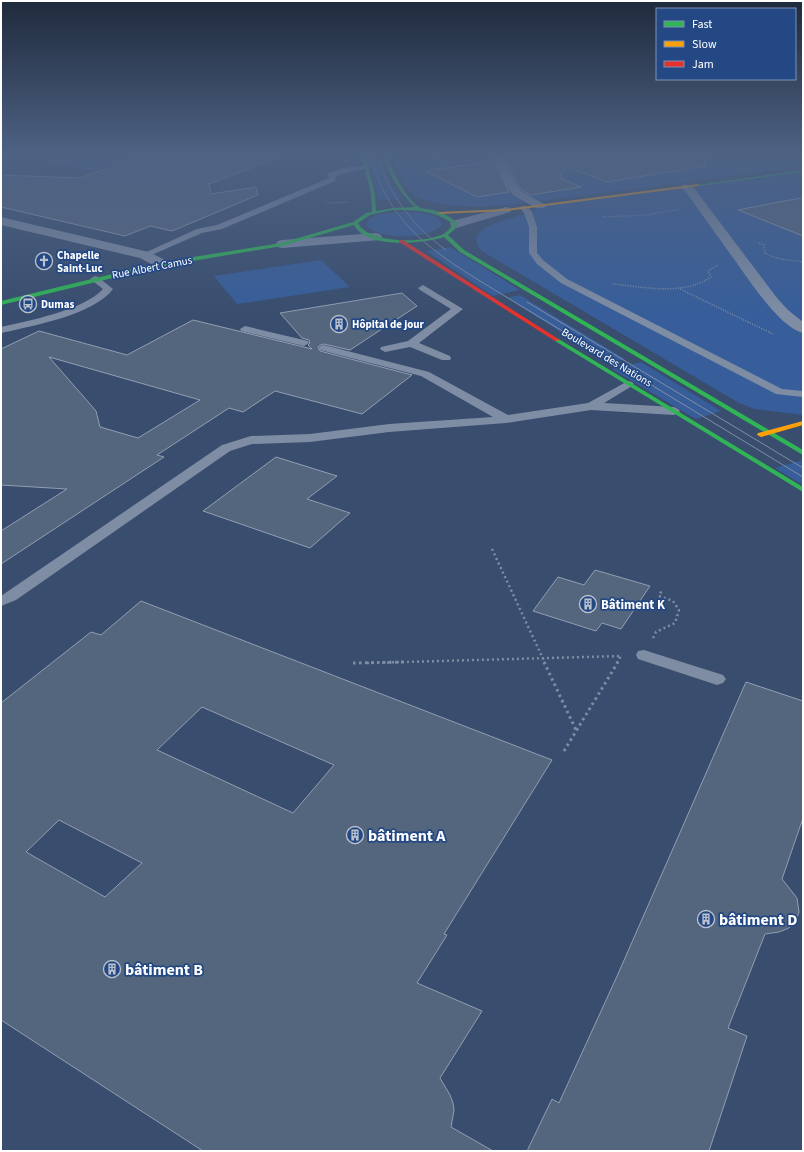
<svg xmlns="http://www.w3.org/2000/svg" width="804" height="1152" font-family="'Source Sans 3',sans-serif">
<rect width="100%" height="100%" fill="#394d6e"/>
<path fill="#375e9a" d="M 9,153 L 146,153 L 94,171 Z
M 366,153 L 380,153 L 391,183 L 402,199 L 379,200 Z
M 394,153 L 803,153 L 803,166 C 733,176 663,185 592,194 C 545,200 461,217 418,197 C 403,190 398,168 394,153 Z
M 803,171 L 803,415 L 755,409 L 739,403 L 485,253 C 453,227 518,218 533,211 C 535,210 538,208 540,206 Z
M 400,212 C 413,212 436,211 442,224 C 431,241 378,240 366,225 C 369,213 390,213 400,212 Z
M 450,247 L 520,290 L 493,296 L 426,251 Z
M 321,260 L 350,287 L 237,304 L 214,276 Z
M 520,295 L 625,359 L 610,363 L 507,298 Z
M 641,362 L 721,411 L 696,419 L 612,369 Z
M 803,460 L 803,485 L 775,468 Z"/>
<path fill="#54657e" stroke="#939eb2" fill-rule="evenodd" d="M 149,153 L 284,153 L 285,155 L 209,184 L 211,194 L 256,187 L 258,195 L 172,231 L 150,226 L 125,236 L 1,207 L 1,175 L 80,178 Z
M 537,153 L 704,153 L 705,166 L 607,182 L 566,166 L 560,178 L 581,187 L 531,195 L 522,190 L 517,183 L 506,159 L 539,154 Z
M 494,161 L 509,192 L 477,197 L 425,171 Z
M 803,198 L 803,236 L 738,210 L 784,201 Z
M 402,293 L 417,306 L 350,350 L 324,344 L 320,345 L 318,347 L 320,351 L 412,375 L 362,414 L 275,391 L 243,412 L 229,408 L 157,455 L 164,457 L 1,564 L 1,531 L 67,489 L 1,485 L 1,349 L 39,331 L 127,355 L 193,320 L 312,349 L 308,345 L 310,343 L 309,340 L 302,338 L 280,313 ZM 49,357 L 200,400 L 138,438 L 100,427 L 96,411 Z
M 276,457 L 337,476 L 307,499 L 350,513 L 310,548 L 203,511 Z
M 595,570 L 650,586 L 621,629 L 602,623 L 596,631 L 533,611 L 558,577 L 584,585 Z
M 141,601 L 552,760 L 444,934 L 447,935 L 417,983 L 482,1011 L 440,1078 L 450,1095 L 453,1103 L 454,1110 L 451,1127 L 493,1151 L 203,1151 L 1,1020 L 1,703 L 91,632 L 101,635 ZM 202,707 L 334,765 L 293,813 L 157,750 ZM 59,820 L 142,863 L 105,897 L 26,852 Z
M 746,682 L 803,701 L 803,818 L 782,879 L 797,898 L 799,912 L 796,921 L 789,928 L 779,932 L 765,934 L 728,1028 L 747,1036 L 709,1151 L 527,1151 L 552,1099 L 559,1103 L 618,974 Z"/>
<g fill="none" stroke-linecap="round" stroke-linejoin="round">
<path stroke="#7f8da4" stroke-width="1.5" stroke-dasharray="1 1.5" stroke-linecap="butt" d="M 738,154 L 744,153
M 521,159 L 561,177
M 409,163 L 440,159 L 456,164
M 326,203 L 347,202
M 603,217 L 647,215 L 680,209
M 759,243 L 764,245 L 765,253 C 777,260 790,260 803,262
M 613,284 C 644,287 683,296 711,277 L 708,271 L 718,265
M 678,288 L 773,334"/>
<path stroke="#7f8da4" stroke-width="2.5" stroke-dasharray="2 3" stroke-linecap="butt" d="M 492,549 L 545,663
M 653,638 L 656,632 L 675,623 L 679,610 L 673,601 L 659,596 L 662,590
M 367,663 L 622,656
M 617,663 L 621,656"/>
<path stroke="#7f8da4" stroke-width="3" stroke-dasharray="2.5 3.5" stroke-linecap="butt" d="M 544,662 L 576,730
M 353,663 L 405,662
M 564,751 L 618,662"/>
<path fill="#7f8da4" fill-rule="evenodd" d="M 367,165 L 369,166 L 369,168 L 349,172 L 336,176 L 335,181 L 222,229 L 202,233 L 147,257 L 141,257 L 140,255 L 197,229 L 217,225 L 329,178 L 327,175 L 328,173 L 349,167 Z
M 521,206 L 527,206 L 532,212 L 537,227 L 537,253 L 543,260 L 567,279 L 782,389 L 803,391 L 803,397 L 776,394 L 561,283 L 537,264 L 529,253 L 529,227 L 524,213 L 520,208 Z
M 95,276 L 98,277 L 113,289 C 94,315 32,326 1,333 L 1,327 C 28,321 84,310 103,289 L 90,279 Z
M 423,285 L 463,309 L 419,343 L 450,356 L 451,358 L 450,360 L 442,360 L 410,347 L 385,352 L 380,349 L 381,347 L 408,341 L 451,309 L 420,290 L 418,288 Z
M 245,326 L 308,341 L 309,343 L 304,346 L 241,331 L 240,329 Z
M 324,345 L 429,372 L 508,415 L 588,403 L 628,381 L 632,382 L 634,384 L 632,386 L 604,403 L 674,407 L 678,409 L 680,411 L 678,413 L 674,415 L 591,410 L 506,423 L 389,432 L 310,442 L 252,444 L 230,451 L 16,600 L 1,606 L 1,596 L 222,445 L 251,436 L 310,434 L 389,424 L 493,417 L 421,376 L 320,350 L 319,348 L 320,346 Z
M 644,650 L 723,675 L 726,679 L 723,683 L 717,685 L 638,659 L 636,655 L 638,651 Z"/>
<path fill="#7f8da4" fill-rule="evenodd" d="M 492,153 L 502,153 L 516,184 L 521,191 L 544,204 L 546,206 L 544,208 L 536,208 L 513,195 L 506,185 Z
M 685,184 L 694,188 L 777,298 L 788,310 L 803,322 L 803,333 C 778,327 747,276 731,255 C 716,234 701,213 686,192 L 680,187 Z
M 506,207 L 510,208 L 512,210 L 510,212 L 456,228 L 452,227 L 450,224 L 452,221 Z
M 1,217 L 149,252 L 167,261 L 169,264 L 167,267 L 157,267 L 140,258 L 1,225 Z
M 376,233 L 380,234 L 382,237 L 380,240 L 282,248 L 278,247 L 276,244 L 278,241 L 282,240 Z"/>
<path fill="#30b455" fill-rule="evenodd" d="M 361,153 L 365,153 L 375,194 L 376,211 L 393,208 L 415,207 C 399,192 388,174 382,153 L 386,153 C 391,168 406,201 421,208 C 424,209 429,209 433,210 C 442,212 450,217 458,223 L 455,229 L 448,235 L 464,250 L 803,450 L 803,455 L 460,252 L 444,237 C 421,244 367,249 354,225 L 282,246 L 162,266 L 1,305 L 1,301 L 162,262 L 281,243 L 353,222 L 366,213 L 372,212 L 371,194 ZM 393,210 C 415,210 435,210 453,224 C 451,227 448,231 445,233 C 427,244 368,244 358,223 L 370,215 Z
M 803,170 L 803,172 L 698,186 L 696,185 Z
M 557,338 L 803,487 L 803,492 L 555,341 L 554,340 Z"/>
<path fill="#ff9f0a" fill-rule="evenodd" d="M 698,184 L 700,186 L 506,211 L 440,214 L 438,213 L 440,212 L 506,209 Z
M 803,421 L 803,425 L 761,437 L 757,435 L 758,433 Z"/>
<path fill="#e5322d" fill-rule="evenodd" d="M 399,240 L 403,240 L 560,340 L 555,341 L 399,242 Z"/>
<path stroke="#808ea3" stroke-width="1" d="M 369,153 C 387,219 425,247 480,281 L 803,477
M 376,153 C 389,194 411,225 446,250
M 527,302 L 803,468"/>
</g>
<linearGradient id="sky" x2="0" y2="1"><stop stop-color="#1f2a3c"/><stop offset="0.49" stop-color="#4e6284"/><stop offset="1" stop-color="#4e6284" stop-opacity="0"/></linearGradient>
<rect width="804" height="314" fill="url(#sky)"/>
<defs>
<g id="church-ring" transform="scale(0.9)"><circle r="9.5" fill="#234884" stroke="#bac1cc" stroke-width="1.5"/><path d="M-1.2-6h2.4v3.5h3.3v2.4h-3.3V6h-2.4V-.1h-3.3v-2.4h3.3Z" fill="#bac1cc"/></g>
<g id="bus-ring" transform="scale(0.9)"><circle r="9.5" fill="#234884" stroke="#bac1cc" stroke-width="1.5"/><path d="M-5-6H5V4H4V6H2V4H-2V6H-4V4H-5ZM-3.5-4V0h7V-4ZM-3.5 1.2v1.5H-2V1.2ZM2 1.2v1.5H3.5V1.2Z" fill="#bac1cc"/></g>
<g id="building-ring" transform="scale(0.9)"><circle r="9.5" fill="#234884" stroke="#bac1cc" stroke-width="1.5"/><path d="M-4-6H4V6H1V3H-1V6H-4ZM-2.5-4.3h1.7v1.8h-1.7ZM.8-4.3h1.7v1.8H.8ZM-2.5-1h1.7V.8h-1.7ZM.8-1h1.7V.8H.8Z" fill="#bac1cc"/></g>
</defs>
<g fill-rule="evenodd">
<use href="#church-ring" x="44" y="261"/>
<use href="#bus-ring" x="28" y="304"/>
<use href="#building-ring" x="339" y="324"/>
<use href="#building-ring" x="588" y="604"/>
<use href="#building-ring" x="355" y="835"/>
<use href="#building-ring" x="706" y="919"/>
<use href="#building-ring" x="112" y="969"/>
</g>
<g text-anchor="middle" stroke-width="3.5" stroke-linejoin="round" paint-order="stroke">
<g font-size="11" font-weight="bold" fill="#fff" stroke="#234884" text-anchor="start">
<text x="57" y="259">Chapelle<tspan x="57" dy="13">Saint-Luc</tspan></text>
<text x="41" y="308">Dumas</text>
<text x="352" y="328">Hôpital de jour</text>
</g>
<g font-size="11" fill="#fff" stroke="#234884">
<text transform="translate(152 267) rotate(-11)" y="4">Rue Albert Camus</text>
<text transform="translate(607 357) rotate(31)" y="4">Boulevard des Nations</text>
</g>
<g font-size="13" font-weight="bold" fill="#fff" stroke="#234884" text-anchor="start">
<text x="601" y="609">Bâtiment K</text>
</g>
<g font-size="16" font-weight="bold" fill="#fff" stroke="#234884" text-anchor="start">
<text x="368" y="841">bâtiment A</text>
<text x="719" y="925">bâtiment D</text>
<text x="125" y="975">bâtiment B</text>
</g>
</g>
<rect width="804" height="1152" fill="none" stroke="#ffffff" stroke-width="4"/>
<rect x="656" y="8" width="140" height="72" fill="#234884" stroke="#7b91b5"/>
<rect x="664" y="21" width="20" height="6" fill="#30b455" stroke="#7b91b5"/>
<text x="692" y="28" font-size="12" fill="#ffffff">Fast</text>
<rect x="664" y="41" width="20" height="6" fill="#ff9f0a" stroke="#7b91b5"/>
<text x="692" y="48" font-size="12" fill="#ffffff">Slow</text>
<rect x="664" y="61" width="20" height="6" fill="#e5322d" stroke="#7b91b5"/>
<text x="692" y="68" font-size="12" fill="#ffffff">Jam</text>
</svg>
